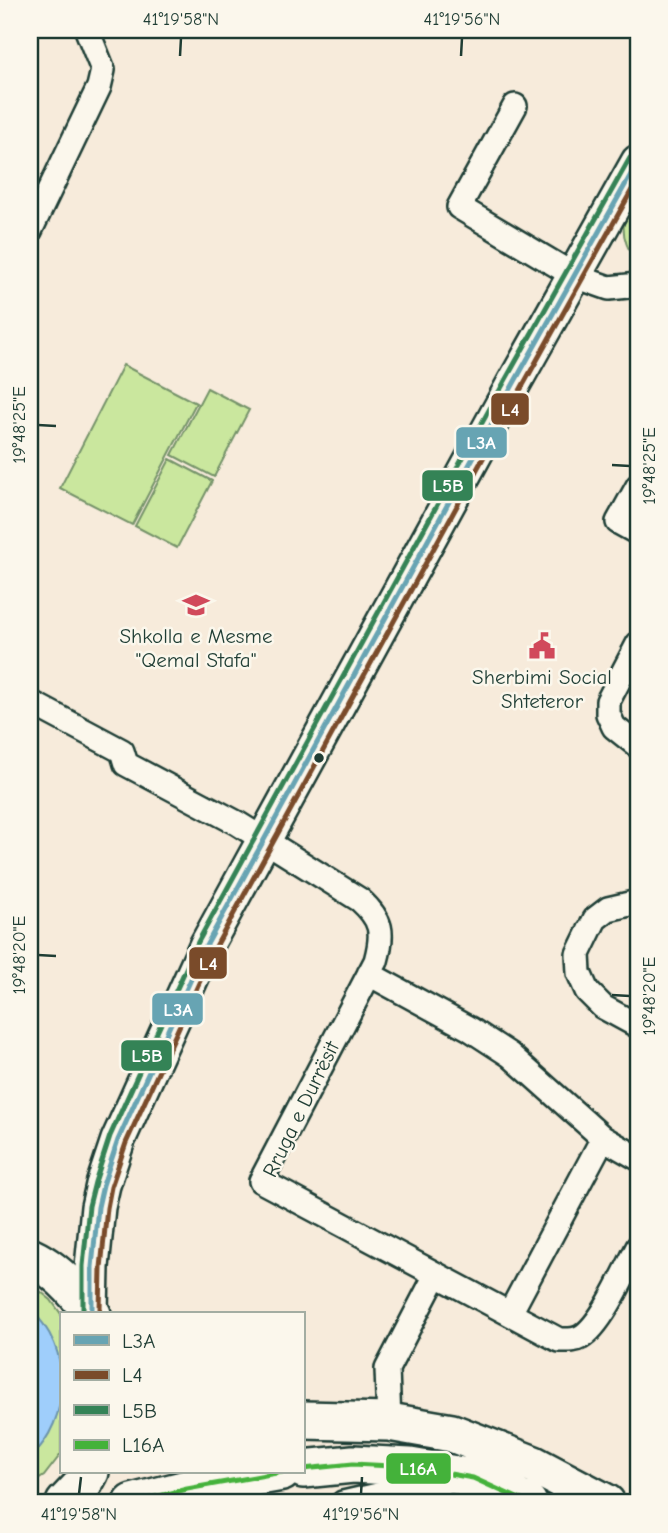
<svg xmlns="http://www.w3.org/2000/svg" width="668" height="1533" font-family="'Comic Neue',sans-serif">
<rect width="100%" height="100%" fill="#f7ebdb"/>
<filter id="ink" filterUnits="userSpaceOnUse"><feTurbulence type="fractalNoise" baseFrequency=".0143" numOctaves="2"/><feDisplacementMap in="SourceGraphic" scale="14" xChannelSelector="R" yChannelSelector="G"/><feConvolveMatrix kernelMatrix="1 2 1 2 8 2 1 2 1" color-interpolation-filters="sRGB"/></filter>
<g filter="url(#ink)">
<path fill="#cae79e" stroke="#749269" stroke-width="2" d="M 638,197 L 638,260 C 628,253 622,236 624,223 C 626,215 634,205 638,197 Z
M 123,365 L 196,403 L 132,525 L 60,488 Z
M 207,388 L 249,410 L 214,477 L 172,455 Z
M 170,459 L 212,481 L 177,548 L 135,526 Z
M 30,1283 L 51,1300 L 61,1314 L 61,1454 L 44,1476 L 30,1485 Z"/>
<path fill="#9fcefb" stroke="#6c94ab" stroke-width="2" d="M 30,1309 C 73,1348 72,1419 30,1458 L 30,1431 L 33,1427 L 30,1425 Z"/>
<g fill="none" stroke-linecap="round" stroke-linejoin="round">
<g stroke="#1f3d34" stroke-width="28">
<path id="street" d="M 515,106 L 459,207 L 575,276 L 609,288 L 638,285
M 30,231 L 99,87 L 103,70 L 87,30
M 638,486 L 618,522 L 638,533
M 638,644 L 608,701 L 608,714 L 614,727 L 638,746
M 30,702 L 122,751 L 126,764 L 237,823 L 360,900 C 382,920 384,932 376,961 L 261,1181 L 559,1340 C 567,1340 574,1341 581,1337 C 602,1325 626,1270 638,1247
M 638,902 L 608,909 L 595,919 L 578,954 L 579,973 L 587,991 L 603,1007 L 638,1026
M 369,974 L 470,1029 L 510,1055 L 603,1138 L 638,1158
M 510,1313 L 603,1138
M 389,1422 L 387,1369 L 436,1275
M 343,1503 L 400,1490 L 473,1478 L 466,1503"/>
</g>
<g stroke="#1f3d34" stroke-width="38">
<path id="secondary" d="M 91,1312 L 92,1267 L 98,1207 L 103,1185 L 118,1140 L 206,946 L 514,383 L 638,162"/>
</g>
<g stroke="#1f3d34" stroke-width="42">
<path id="primary" d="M 30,1257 C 56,1269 76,1291 92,1314
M 303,1420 L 389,1422 L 452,1433 L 534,1465 L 606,1503
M 303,1469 L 353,1464 L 410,1467 L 473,1478 L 528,1503
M 65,1503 L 84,1483 L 90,1472
M 132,1503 L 187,1489 L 282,1472"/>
</g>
<use href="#street" stroke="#fbf7ec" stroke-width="23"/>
<use href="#secondary" stroke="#fbf7ec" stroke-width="33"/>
<use href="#primary" stroke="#fbf7ec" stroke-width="37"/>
<g stroke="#fbf7ec" stroke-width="10">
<path id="bus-1" d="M 92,1314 L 92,1267 L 98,1207 L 103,1185 L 118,1140 L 206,946 L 514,383 L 638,162"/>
</g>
<g stroke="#fbf7ec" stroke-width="10">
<path id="bus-2" d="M 100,1310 L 101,1268 L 107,1208 L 111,1187 L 126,1143 L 214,950 L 522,387 L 638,179"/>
</g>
<g stroke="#fbf7ec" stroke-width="10">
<path id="bus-3" d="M 83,1314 L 83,1266 L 89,1206 L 95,1182 L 110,1136 L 198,942 L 506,379 L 630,158"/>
</g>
<g stroke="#fbf7ec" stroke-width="10">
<path id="bus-4" d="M 303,1469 L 353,1464 L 410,1467 L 473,1478 L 528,1503
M 132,1503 L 187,1489 L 282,1472"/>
</g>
<use href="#bus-1" stroke="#67a4b3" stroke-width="5"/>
<use href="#bus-2" stroke="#7a4b2a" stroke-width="5"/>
<use href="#bus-3" stroke="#348356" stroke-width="5"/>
<use href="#bus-4" stroke="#44b23a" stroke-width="5"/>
</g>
</g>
<path fill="none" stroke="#1f3d34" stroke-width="2.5" d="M 180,56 L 181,38M 461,56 L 462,38M 38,425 L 56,426M 612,465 L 630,466M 38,955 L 56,956M 612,995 L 630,996M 79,1494 L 81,1477M 361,1494 L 362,1477"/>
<defs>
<g id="school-bare" transform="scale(2.1)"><path d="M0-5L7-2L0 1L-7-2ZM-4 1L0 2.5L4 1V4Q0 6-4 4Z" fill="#d1495b" stroke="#fbf7ec" stroke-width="2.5" paint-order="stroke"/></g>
<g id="civic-bare" transform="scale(2.1)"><path d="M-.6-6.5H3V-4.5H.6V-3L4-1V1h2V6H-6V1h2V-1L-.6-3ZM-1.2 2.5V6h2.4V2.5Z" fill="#d1495b" stroke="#fbf7ec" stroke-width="2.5" paint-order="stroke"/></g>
</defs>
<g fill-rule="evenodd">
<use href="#school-bare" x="196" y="605"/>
<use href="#civic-bare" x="542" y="646"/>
</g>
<circle fill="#1f3d34" stroke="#fbf7ec" stroke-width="2.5" cx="319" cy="758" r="6"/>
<g text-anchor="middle" stroke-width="5" stroke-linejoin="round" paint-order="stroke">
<g font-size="21" fill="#1f3d34" stroke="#fbf7ec">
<text x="196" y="643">Shkolla e Mesme<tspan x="196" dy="24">"Qemal Stafa"</tspan></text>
<text x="542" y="684">Sherbimi Social<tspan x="542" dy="24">Shteteror</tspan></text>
</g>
<g font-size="21" fill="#1f3d34" stroke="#fbf7ec">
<text transform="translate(301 1109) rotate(-64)" y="7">Rruga e Durrësit</text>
</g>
</g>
<g stroke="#fbf7ec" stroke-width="2.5">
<rect x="490" y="392" width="40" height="34" rx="7" fill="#7a4b2a"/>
<rect x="455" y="426" width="53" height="33" rx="7" fill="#67a4b3"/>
<rect x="421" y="469" width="53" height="33" rx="7" fill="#348356"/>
<rect x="188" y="946" width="40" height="34" rx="7" fill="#7a4b2a"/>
<rect x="151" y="992" width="53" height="34" rx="7" fill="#67a4b3"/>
<rect x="120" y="1039" width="53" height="33" rx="7" fill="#348356"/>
<rect x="385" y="1452" width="67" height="33" rx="7" fill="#44b23a"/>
</g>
<g font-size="19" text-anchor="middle" font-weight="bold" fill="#fff">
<text x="510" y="416">L4</text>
<text x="481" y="449">L3A</text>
<text x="448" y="492">L5B</text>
<text x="208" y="970">L4</text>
<text x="178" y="1016">L3A</text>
<text x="147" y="1062">L5B</text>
<text x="418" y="1475">L16A</text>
</g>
<rect width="668" height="1533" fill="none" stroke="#fbf7ec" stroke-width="77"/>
<rect x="60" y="1312" width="245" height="161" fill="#fbf7ec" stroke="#a3ada2" stroke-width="2"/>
<rect x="74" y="1335" width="35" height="10" fill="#67a4b3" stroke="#a3ada2" stroke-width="2"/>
<text x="122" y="1348" font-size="21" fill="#1f3d34">L3A</text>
<rect x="74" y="1370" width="35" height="10" fill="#7a4b2a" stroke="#a3ada2" stroke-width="2"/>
<text x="122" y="1382" font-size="21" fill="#1f3d34">L4</text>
<rect x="74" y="1405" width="35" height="10" fill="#348356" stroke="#a3ada2" stroke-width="2"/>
<text x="122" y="1418" font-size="21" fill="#1f3d34">L5B</text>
<rect x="74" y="1440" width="35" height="10" fill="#44b23a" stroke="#a3ada2" stroke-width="2"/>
<text x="122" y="1452" font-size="21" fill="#1f3d34">L16A</text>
<rect x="38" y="38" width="592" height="1456" fill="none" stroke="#1f3d34" stroke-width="2.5"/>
<g font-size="18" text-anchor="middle" fill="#1f3d34">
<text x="181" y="25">41°19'58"N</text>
<text x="462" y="25">41°19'56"N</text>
<text transform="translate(19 425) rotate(-90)" y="6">19°48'25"E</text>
<text transform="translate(649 466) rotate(-90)" y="6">19°48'25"E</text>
<text transform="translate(19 955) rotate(-90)" y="6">19°48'20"E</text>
<text transform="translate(649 996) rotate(-90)" y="6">19°48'20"E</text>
<text x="79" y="1520">41°19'58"N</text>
<text x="361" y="1520">41°19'56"N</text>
</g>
</svg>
